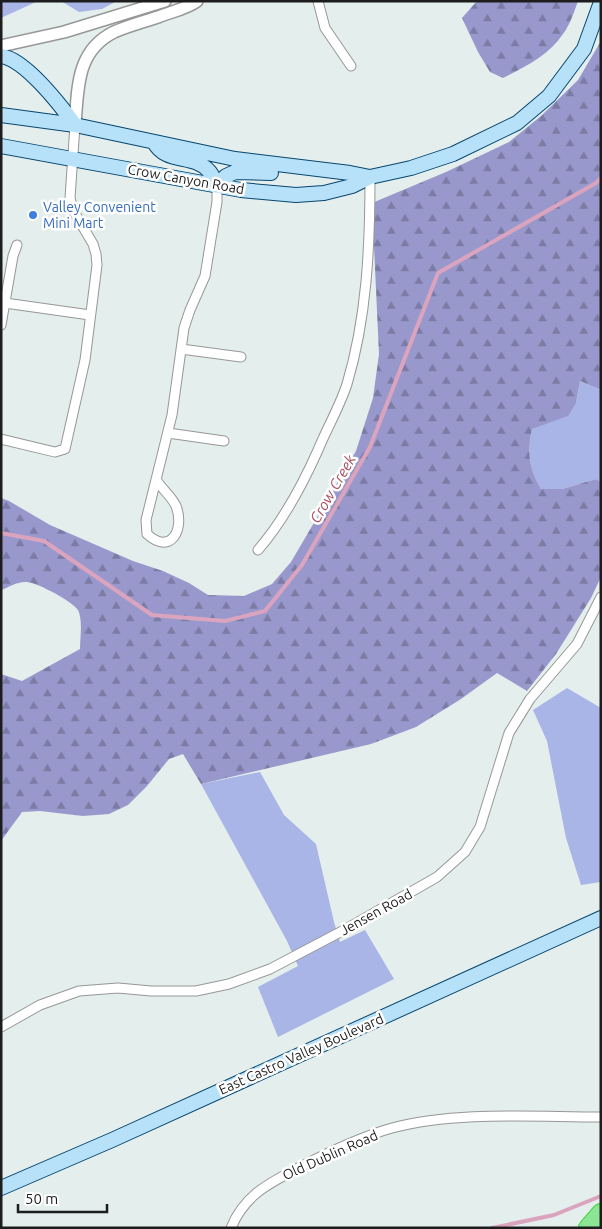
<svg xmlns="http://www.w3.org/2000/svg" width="602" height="1229" font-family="Ubuntu,sans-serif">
<defs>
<pattern id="forest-firs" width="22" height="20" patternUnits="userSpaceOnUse" patternTransform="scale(1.25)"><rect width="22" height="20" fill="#9898cc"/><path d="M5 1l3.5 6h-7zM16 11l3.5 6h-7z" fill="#7b7ba5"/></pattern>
</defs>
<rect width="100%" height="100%" fill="#e3eeed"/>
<path fill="#a9b5e7" d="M 1,1 L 42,1 L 36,2 L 1,18 Z
M 61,1 L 117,1 L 102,9 L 79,12 Z
M 580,381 L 601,390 L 601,482 L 596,479 L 562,489 L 541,489 C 529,469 527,452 532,429 L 547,422 L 576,403 Z
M 567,688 L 601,708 L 601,882 L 581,885 L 566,838 L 547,741 L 533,710 Z
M 260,772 L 284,815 L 316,844 L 334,922 L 340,942 L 365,930 L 394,979 L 278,1037 L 258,987 L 298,966 L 287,941 L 201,784 Z"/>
<path fill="url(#forest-firs)" d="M 477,1 L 578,1 C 574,12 570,25 563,34 C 549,55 525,67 503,78 L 490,72 L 478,52 L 462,18 Z
M 601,41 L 601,390 L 580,381 L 576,403 L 568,416 L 532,429 C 527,452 529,469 541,489 L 562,489 L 596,479 L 601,482 L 601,577 L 591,598 L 556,654 L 527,691 L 497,673 L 461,699 L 416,727 L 371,744 L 201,784 L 183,754 L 169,759 L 147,786 L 128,805 L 109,814 L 83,816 L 40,811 L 22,812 L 1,841 L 1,674 L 22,681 L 80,649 C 80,638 83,620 78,610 C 72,601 38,583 27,582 C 18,581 9,587 1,590 L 1,498 L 9,501 L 50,525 L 133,561 L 163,571 L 189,583 L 208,595 L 244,596 L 272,584 L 291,562 L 356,451 L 373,398 L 379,354 L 372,203 L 446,172 L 509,142 L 541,116 L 578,80 Z"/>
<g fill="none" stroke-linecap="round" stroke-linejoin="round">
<path stroke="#dba4be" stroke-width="4" d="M 1,533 L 44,541 L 152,615 L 225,621 L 265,611 L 302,565 L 370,447 L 438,273 L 596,183 L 601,178
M 492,1228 L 554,1215 L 601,1196"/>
<g stroke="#979797" stroke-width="11">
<path id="minor" d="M 318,1 L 325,28 L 351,66
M 5,303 L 90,315
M 1,325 L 13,256 L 17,245
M 181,349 L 241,357
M 168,433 L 224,441
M 1,439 L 55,452 L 65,449 L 85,360 L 97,265 L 96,254 L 93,244 L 73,210 L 70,198 L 75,125
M 157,481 C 163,490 172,497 176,506 C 185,529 171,556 147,534 L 146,520 L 172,415 L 184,328 L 190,310 L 205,276 L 217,202 L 217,185
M 258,550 C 284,520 302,486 318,450 C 327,428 340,406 347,384 C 367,317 370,247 370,177
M 1,1027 L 40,1005 L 79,991 L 118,988 L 151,991 L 196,991 L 229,984 L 270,969 L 346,929 L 437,877 L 465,852 L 480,827 L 509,733 L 530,699 L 577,644 L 601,597
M 231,1228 C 245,1194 270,1183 300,1167 C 329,1152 360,1137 392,1128 C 457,1111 533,1117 601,1117"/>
</g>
<g stroke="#979797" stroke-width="14">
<path id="tertiary" d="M 1,46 L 64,32 L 165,1
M 75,125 C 78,88 76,51 114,32 C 128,26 143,22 158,17 C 170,12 186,9 197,1"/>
</g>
<g stroke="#074670" stroke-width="16">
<path id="secondary" d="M 1,56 C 25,59 61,106 75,125
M 1,115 L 75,125 L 235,159 L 350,173 L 370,177
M 154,142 C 166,165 193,153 209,171 C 212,174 215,181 217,185
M 1,146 L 241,190 L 296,195 L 324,193 L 352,186 L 370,177 L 411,168 L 453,154 L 517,123 L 549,96 L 584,49 L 601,2
M 217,185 L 226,176 L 235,172 L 271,173
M 1,1188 L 112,1140 L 601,918"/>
</g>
<g stroke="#30d428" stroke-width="20">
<path id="motorway" d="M 588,1228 L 601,1213"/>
</g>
<use href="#minor" stroke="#fff" stroke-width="9"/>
<use href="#tertiary" stroke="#fff" stroke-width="11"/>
<use href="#secondary" stroke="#b7e1f8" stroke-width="14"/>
<use href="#motorway" stroke="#8ce496" stroke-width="18"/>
</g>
<circle fill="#3f7fe0" stroke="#fff" stroke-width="2" cx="33" cy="215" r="5"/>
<g text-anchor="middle" stroke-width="5" stroke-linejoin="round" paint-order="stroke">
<g font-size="14" fill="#1d1d1d" stroke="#fff">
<text transform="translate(186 179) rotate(10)" y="5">Crow Canyon Road</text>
<text transform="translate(376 912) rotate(-29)" y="5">Jensen Road</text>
<text transform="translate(301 1054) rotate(-24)" y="5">East Castro Valley Boulevard</text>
<text transform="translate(330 1155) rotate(-24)" y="5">Old Dublin Road</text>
</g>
<g font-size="14" fill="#366cbe" stroke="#fff" text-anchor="start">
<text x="43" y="212">Valley Convenient<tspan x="43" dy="16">Mini Mart</tspan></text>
</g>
<g font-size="15" font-style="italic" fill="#aa4c5f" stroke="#fff">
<text transform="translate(333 489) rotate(-60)" y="5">Crow Creek</text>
</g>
</g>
<rect width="602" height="1229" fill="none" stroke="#1d1d1d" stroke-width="5"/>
<path d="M18 1204v8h89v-8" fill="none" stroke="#1d1d1d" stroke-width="2.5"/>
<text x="25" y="1204" font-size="15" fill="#1d1d1d" stroke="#ffffff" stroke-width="4" paint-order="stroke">50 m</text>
</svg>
